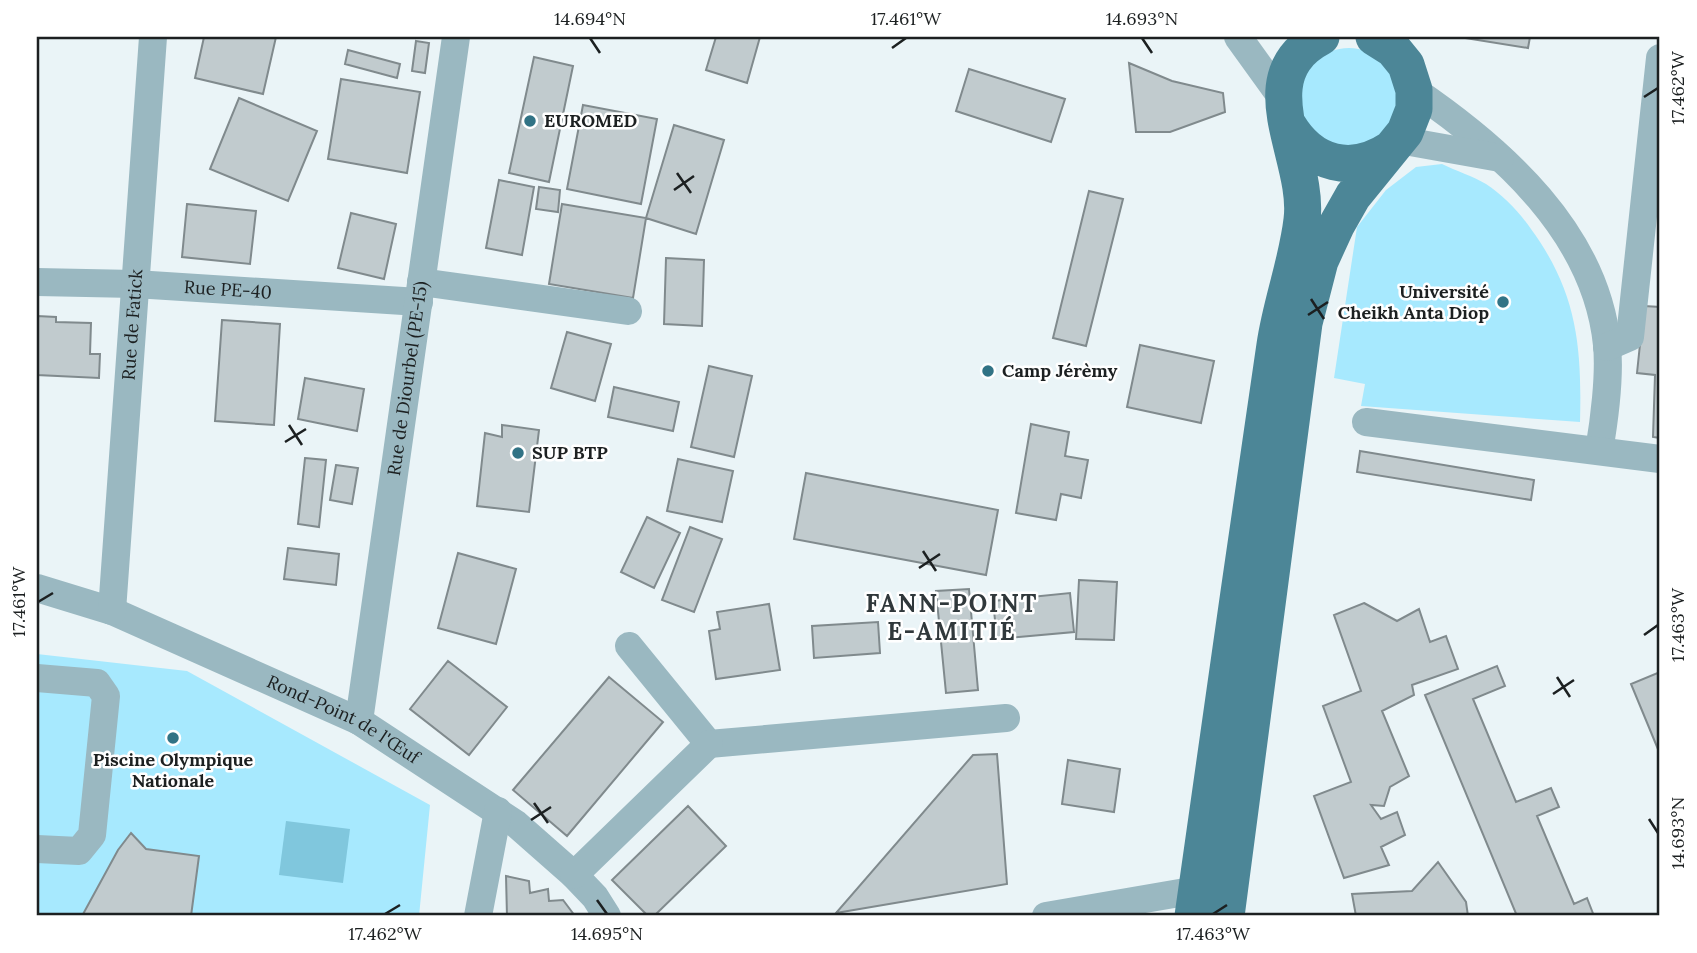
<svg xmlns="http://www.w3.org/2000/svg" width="1697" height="953" font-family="Lora,serif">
<rect width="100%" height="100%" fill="#eaf4f7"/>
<path fill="#a7e9fe" d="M1300 97a49 49 0 1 1 98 0a49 49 0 1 1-98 0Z
M 1442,164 C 1456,171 1473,176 1486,184 C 1503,195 1520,213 1531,229 C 1577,292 1582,346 1580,422 L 1361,406 L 1365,384 L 1334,378 L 1357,227 L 1386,190 L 1416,167 Z
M 37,654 L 187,671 L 430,805 L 419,916 L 37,916 Z"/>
<path fill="#80c7dd" d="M 286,821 L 350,829 L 343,883 L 279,875 Z"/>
<path fill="#c1cbce" stroke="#808a8d" stroke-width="2" d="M 204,37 L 276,37 L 263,94 L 195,78 Z
M 716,37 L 760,37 L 747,83 L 706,70 Z
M 1459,37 L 1530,37 L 1528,48 Z
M 416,41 L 429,43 L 425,73 L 412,71 Z
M 348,50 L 400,64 L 397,78 L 345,64 Z
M 534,57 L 573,66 L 549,182 L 509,173 Z
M 1129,63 L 1172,81 L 1223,93 L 1225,112 L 1170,132 L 1136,132 Z
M 969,69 L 1065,99 L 1051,142 L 956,111 Z
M 341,79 L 420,92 L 407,173 L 328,159 Z
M 239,98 L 317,131 L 288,201 L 210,169 Z
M 583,105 L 657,119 L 641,204 L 567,189 Z
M 674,125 L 724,140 L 696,234 L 646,218 Z
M 499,180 L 534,187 L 522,255 L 486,248 Z
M 539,187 L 560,190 L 558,212 L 536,209 Z
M 1089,191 L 1123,199 L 1086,346 L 1053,338 Z
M 187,204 L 256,211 L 250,264 L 182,257 Z
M 562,204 L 646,218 L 633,298 L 549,284 Z
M 351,213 L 396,224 L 384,279 L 338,268 Z
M 666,258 L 704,260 L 702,326 L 664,324 Z
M 1644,306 L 1660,307 L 1660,438 L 1653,437 L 1655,375 L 1637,373 Z
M 37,316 L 56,317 L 56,322 L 91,323 L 90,354 L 100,354 L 99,378 L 37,375 Z
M 222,320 L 280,324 L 274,425 L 215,421 Z
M 567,332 L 611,344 L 595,401 L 551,388 Z
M 1140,345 L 1214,361 L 1201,423 L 1127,407 Z
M 709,366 L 752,376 L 734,457 L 691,447 Z
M 305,378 L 364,389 L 357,431 L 298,419 Z
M 614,387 L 679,402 L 673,431 L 608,417 Z
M 1031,424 L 1069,432 L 1065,456 L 1088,460 L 1081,498 L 1061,494 L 1056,520 L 1016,513 Z
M 502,425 L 539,430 L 529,512 L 477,506 L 485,433 L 502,437 Z
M 1360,451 L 1534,480 L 1531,500 L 1357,472 Z
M 305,458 L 326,460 L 319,527 L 298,524 Z
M 678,459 L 733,471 L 722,522 L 667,511 Z
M 336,465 L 358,468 L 352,504 L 330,500 Z
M 806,473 L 998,510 L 986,575 L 794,539 Z
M 647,517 L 680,533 L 654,588 L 621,572 Z
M 690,527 L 722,539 L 694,612 L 662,600 Z
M 288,548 L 339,554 L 336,585 L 284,579 Z
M 458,553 L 516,569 L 496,644 L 438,628 Z
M 1079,580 L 1117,582 L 1114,640 L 1076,639 Z
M 969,589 L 978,690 L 946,693 L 936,591 Z
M 1070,593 L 1074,632 L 997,639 L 993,601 Z
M 1364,603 L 1397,621 L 1419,609 L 1430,642 L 1446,636 L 1458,669 L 1412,685 L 1414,695 L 1382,711 L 1409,776 L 1390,787 L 1384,806 L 1371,805 L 1381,819 L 1397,812 L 1405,835 L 1381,847 L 1389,865 L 1344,878 L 1314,796 L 1351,782 L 1323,706 L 1361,691 L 1334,615 Z
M 769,604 L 780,670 L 716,679 L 709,631 L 720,629 L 717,612 Z
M 878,622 L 880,653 L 814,658 L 812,626 Z
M 448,661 L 507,707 L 469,755 L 410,709 Z
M 1497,666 L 1505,686 L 1473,699 L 1516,802 L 1551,788 L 1559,807 L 1537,816 L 1574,904 L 1587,898 L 1594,916 L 1517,916 L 1425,695 Z
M 1660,672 L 1660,754 L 1631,684 Z
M 609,677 L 663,722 L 567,836 L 513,790 Z
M 997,754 L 1007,884 L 836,913 L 973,755 Z
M 1068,760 L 1120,769 L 1114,812 L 1062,804 Z
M 688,806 L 726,846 L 654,916 L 648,916 L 612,880 Z
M 131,833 L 146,849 L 199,856 L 191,916 L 82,916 L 118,850 Z
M 1438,862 L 1466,902 L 1468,916 L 1356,916 L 1352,894 L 1412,891 Z
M 506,876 L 529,881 L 530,893 L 548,889 L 549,901 L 563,900 L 575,916 L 507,916 Z"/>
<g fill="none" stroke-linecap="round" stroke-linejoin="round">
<g stroke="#9ab8c1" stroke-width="28">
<path d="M 1238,37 L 1282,98"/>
<path d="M 1414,90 C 1502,150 1596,233 1607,345 C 1610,375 1604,422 1599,451"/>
<path d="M 1399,140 L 1500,158"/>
<path id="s1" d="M 37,282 L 135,284 L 419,302"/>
<path d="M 421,282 L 628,311"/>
<path d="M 1607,347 L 1630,337 L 1660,58"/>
<path d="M 1366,422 L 1660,459"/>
<path id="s2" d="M 37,588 L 112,611 L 359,721 L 516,824 L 574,875 L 595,897 L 607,916"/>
<path id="s3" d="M 112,611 L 153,37"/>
<path d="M 629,646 L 709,744 L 1006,718"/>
<path d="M 37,678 L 97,683 L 106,696 L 92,835 L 79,851 L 37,849"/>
<path id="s4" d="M 359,721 L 456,37"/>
<path d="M 574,875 L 709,744"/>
<path d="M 478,916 L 498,811"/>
<path d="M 1046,916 L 1197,890"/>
</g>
<path stroke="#4c8697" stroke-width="37" d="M 1288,125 C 1312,165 1352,175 1391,149
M 1193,916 C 1221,726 1246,535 1275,345 C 1281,303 1297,263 1302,220 C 1310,157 1245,77 1321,37
M 1226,916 L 1304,323 L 1320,261 L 1336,226 L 1353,196 L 1405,132 L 1414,109 L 1414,90 L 1406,65 L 1393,49 L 1374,37"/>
</g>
<path fill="none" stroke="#1c2021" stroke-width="2.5" d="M 590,38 L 600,53M 1142,38 L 1152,53M 892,48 L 906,38M 1644,97 L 1658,88M 677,173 L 691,193M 674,190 L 694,176M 1311,299 L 1324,319M 1308,315 L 1328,302M 289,425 L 302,445M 285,442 L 306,429M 923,551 L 936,571M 919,568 L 940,554M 38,602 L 53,593M 1644,635 L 1658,625M 1557,677 L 1570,697M 1553,694 L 1574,680M 534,803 L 548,823M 1649,819 L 1658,833M 531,820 L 551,807M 597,900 L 607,914M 385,914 L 400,905M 1213,914 L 1227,905"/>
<g fill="#317385" stroke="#fff" stroke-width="2.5">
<circle cx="530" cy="121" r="7"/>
<circle cx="1503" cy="302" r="7"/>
<circle cx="988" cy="371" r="7"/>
<circle cx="518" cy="453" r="7"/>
<circle cx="173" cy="738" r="7"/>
</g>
<g text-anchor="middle" stroke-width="5" stroke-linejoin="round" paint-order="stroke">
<g font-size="18" font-weight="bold" fill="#1c2021" stroke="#fff" text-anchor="start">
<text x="544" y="127">EUROMED</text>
<text x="1489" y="298" text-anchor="end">Université<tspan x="1489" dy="21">Cheikh Anta Diop</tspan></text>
<text x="1002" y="377">Camp Jérèmy</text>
<text x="532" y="459">SUP BTP</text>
<text x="173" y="766" text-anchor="middle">Piscine Olympique<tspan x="173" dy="21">Nationale</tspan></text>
</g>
<g font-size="18" fill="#1c2021" stroke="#fff">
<text dy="6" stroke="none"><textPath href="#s1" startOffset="191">Rue PE-40</textPath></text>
<text dy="6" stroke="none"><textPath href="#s3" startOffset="287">Rue de Fatick</textPath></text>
<text dy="6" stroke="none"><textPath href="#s4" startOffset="346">Rue de Diourbel (PE-15)</textPath></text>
<text dy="6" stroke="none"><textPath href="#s2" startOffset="334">Rond-Point de l'Œuf</textPath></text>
</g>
<g font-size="24" font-weight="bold" letter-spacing="2" fill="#30383b" stroke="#fff">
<text x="952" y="612">FANN-POINT<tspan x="952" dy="28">E-AMITIÉ</tspan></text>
</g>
</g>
<rect width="1697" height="953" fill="none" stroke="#ffffff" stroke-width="77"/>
<rect x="38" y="38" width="1620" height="876" fill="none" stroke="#1c2021" stroke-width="2.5"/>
<g font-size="18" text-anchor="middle" fill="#1c2021">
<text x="590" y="25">14.694°N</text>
<text x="906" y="25">17.461°W</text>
<text x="1142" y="25">14.693°N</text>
<text transform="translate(1678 88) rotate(-90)" y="6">17.462°W</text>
<text transform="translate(19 602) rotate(-90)" y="6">17.461°W</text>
<text transform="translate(1678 625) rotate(-90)" y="6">17.463°W</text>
<text transform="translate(1678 833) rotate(-90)" y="6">14.693°N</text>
<text x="385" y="940">17.462°W</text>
<text x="607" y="940">14.695°N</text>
<text x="1213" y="940">17.463°W</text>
</g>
</svg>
